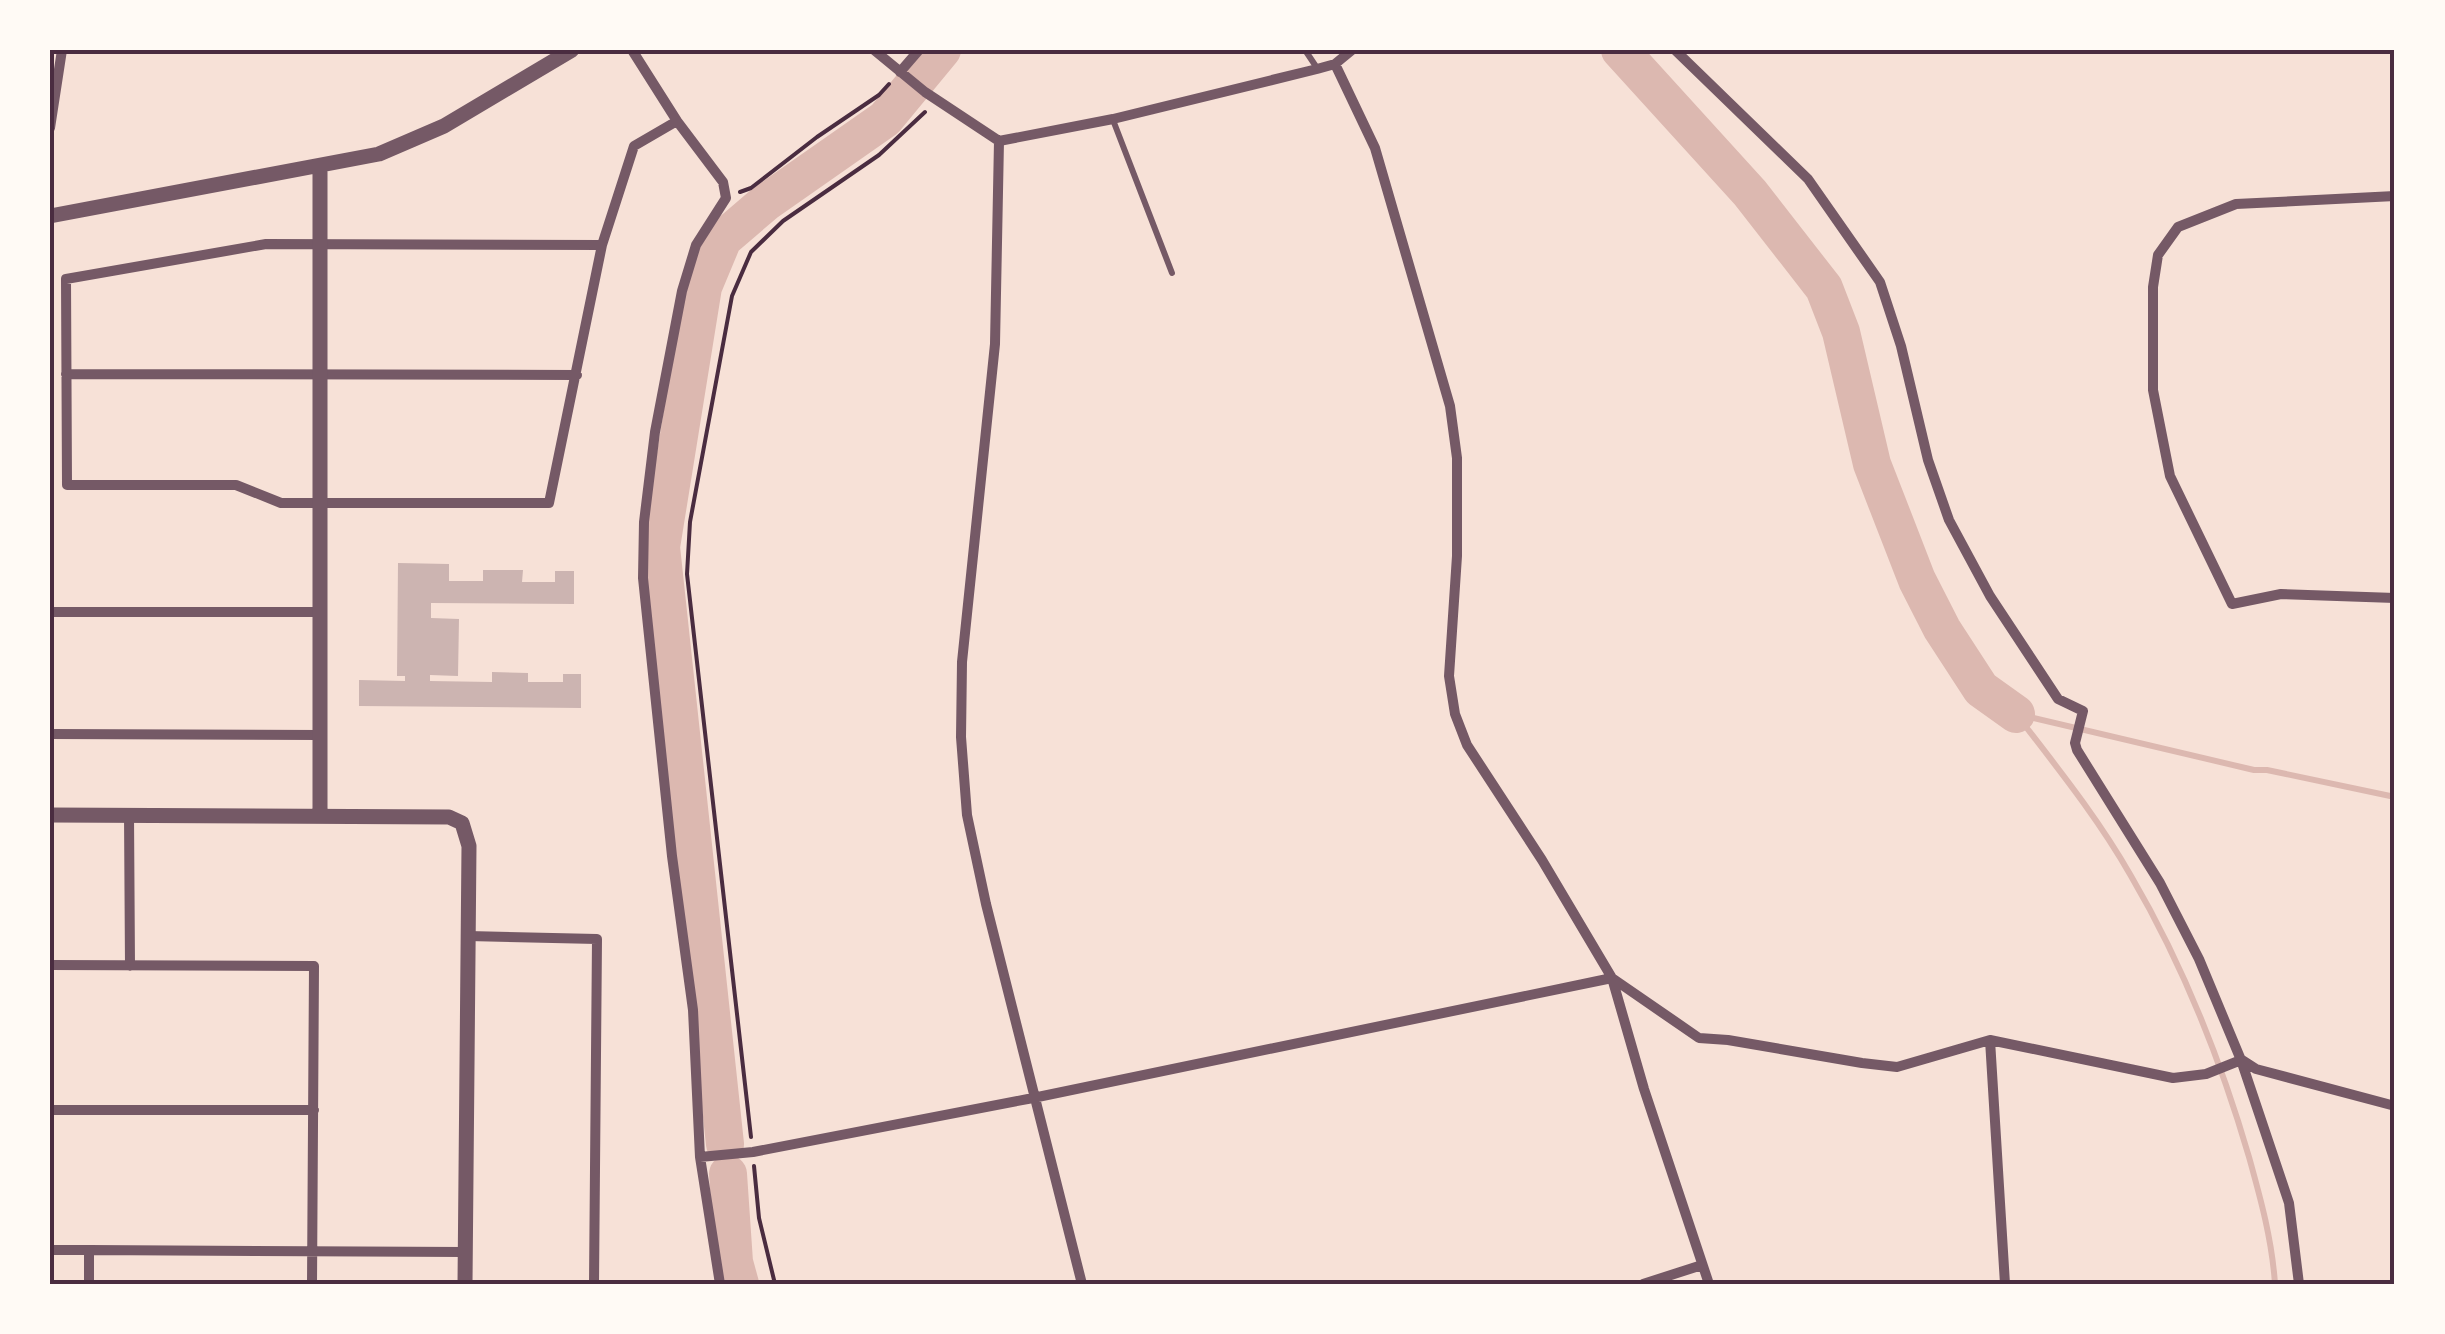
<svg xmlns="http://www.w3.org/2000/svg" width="2445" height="1334" font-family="Rubik,sans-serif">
<rect width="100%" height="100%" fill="#f7e1d7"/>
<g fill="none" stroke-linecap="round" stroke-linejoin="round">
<path stroke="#dcb8b0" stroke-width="6" d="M 2016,714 C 2056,766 2098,818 2131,876 C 2182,963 2221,1061 2249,1157 C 2261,1200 2272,1240 2275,1284
M 2017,714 L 2254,770 L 2267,770 L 2395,797"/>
<path stroke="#dcb8b0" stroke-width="38" d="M 1620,50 L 1750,193 L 1824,288 L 1841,332 L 1872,464 L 1917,580 L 1942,629 L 1981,689 L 2016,714
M 725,1144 L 661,547 L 703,287 L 723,239 L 765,203 L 885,119 L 942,50
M 728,1174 L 734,1262 L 740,1284"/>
</g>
<path fill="#ccb4b1" d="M 398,563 L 449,564 L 449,581 L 483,581 L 483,570 L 523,570 L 522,582 L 555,582 L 555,571 L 574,571 L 574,604 L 431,603 L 431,618 L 459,619 L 458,676 L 430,675 L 430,681 L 492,682 L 492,672 L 528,673 L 528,682 L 563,682 L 563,674 L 581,674 L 581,708 L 359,706 L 359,680 L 405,681 L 405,676 L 397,676 Z"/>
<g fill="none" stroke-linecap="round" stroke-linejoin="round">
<path stroke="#4a2c40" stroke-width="4" d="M 740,192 L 751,188 L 817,137 L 879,95 L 889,84
M 751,1137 L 687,574 L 690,522 L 732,296 L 751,252 L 783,221 L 879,155 L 925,112
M 754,1166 L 759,1218 L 775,1284"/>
<path stroke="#755966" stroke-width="6" d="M 1305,50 L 1317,68
M 1113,120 L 1172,273"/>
<path stroke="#755966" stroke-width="10" d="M 632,50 L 677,121 L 723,182 L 726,198 L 696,245 L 682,291 L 655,432 L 644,522 L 643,578 L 672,856 L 693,1010 L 700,1157 L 720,1284
M 874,50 L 925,92 L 999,141 L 1113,119 L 1317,69 L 1335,64 L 1352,50
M 1675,50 L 1808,179 L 1880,282 L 1901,346 L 1928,460 L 1949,520 L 1990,596 L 2058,699 L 2083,711 L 2075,743 L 2077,750 L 2160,883 L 2199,959 L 2241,1060 L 2289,1203 L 2299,1284
M 1335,64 L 1375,148 L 1450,406 L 1457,458 L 1457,556 L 1449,676 L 1455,714 L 1467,745 L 1542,860 L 1612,978 L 1644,1089 L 1709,1284
M 900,72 L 919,50
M 50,128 L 62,50
M 999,141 L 995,344 L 962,662 L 961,737 L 967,815 L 986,904 L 1082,1284
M 2395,196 L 2236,204 L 2178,227 L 2158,255 L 2153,287 L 2153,390 L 2170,476 L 2232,604 L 2281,594 L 2395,598
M 602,245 L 266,244 L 66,279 L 67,485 L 236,485 L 281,503 L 549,503 L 602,245 L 634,146 L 677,121
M 66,374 L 577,375
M 50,612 L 320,612
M 50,734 L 320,735
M 129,815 L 130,966
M 468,936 L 597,939 L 594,1284
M 50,965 L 314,966 L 312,1284
M 1990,1040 L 2005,1284
M 2242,1060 L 2256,1069 L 2395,1106
M 50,1110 L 314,1110
M 700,1157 L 753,1152 L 1033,1098 L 1612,978 L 1699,1038 L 1728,1040 L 1862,1063 L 1897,1067 L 1990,1040 L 2173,1078 L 2206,1074 L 2241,1060
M 50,1250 L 89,1250
M 89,1284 L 89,1250 L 464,1252
M 1643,1284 L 1702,1265"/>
<path stroke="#755966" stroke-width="15" d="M 50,216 L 379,154 L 444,126 L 572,50
M 320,814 L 320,167
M 50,815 L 449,817 L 462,823 L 469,846 L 465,1284"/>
</g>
<rect width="2445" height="1334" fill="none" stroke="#fffaf5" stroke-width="105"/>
<rect x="52" y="52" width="2340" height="1230" fill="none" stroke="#4a2c40" stroke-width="4"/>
</svg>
